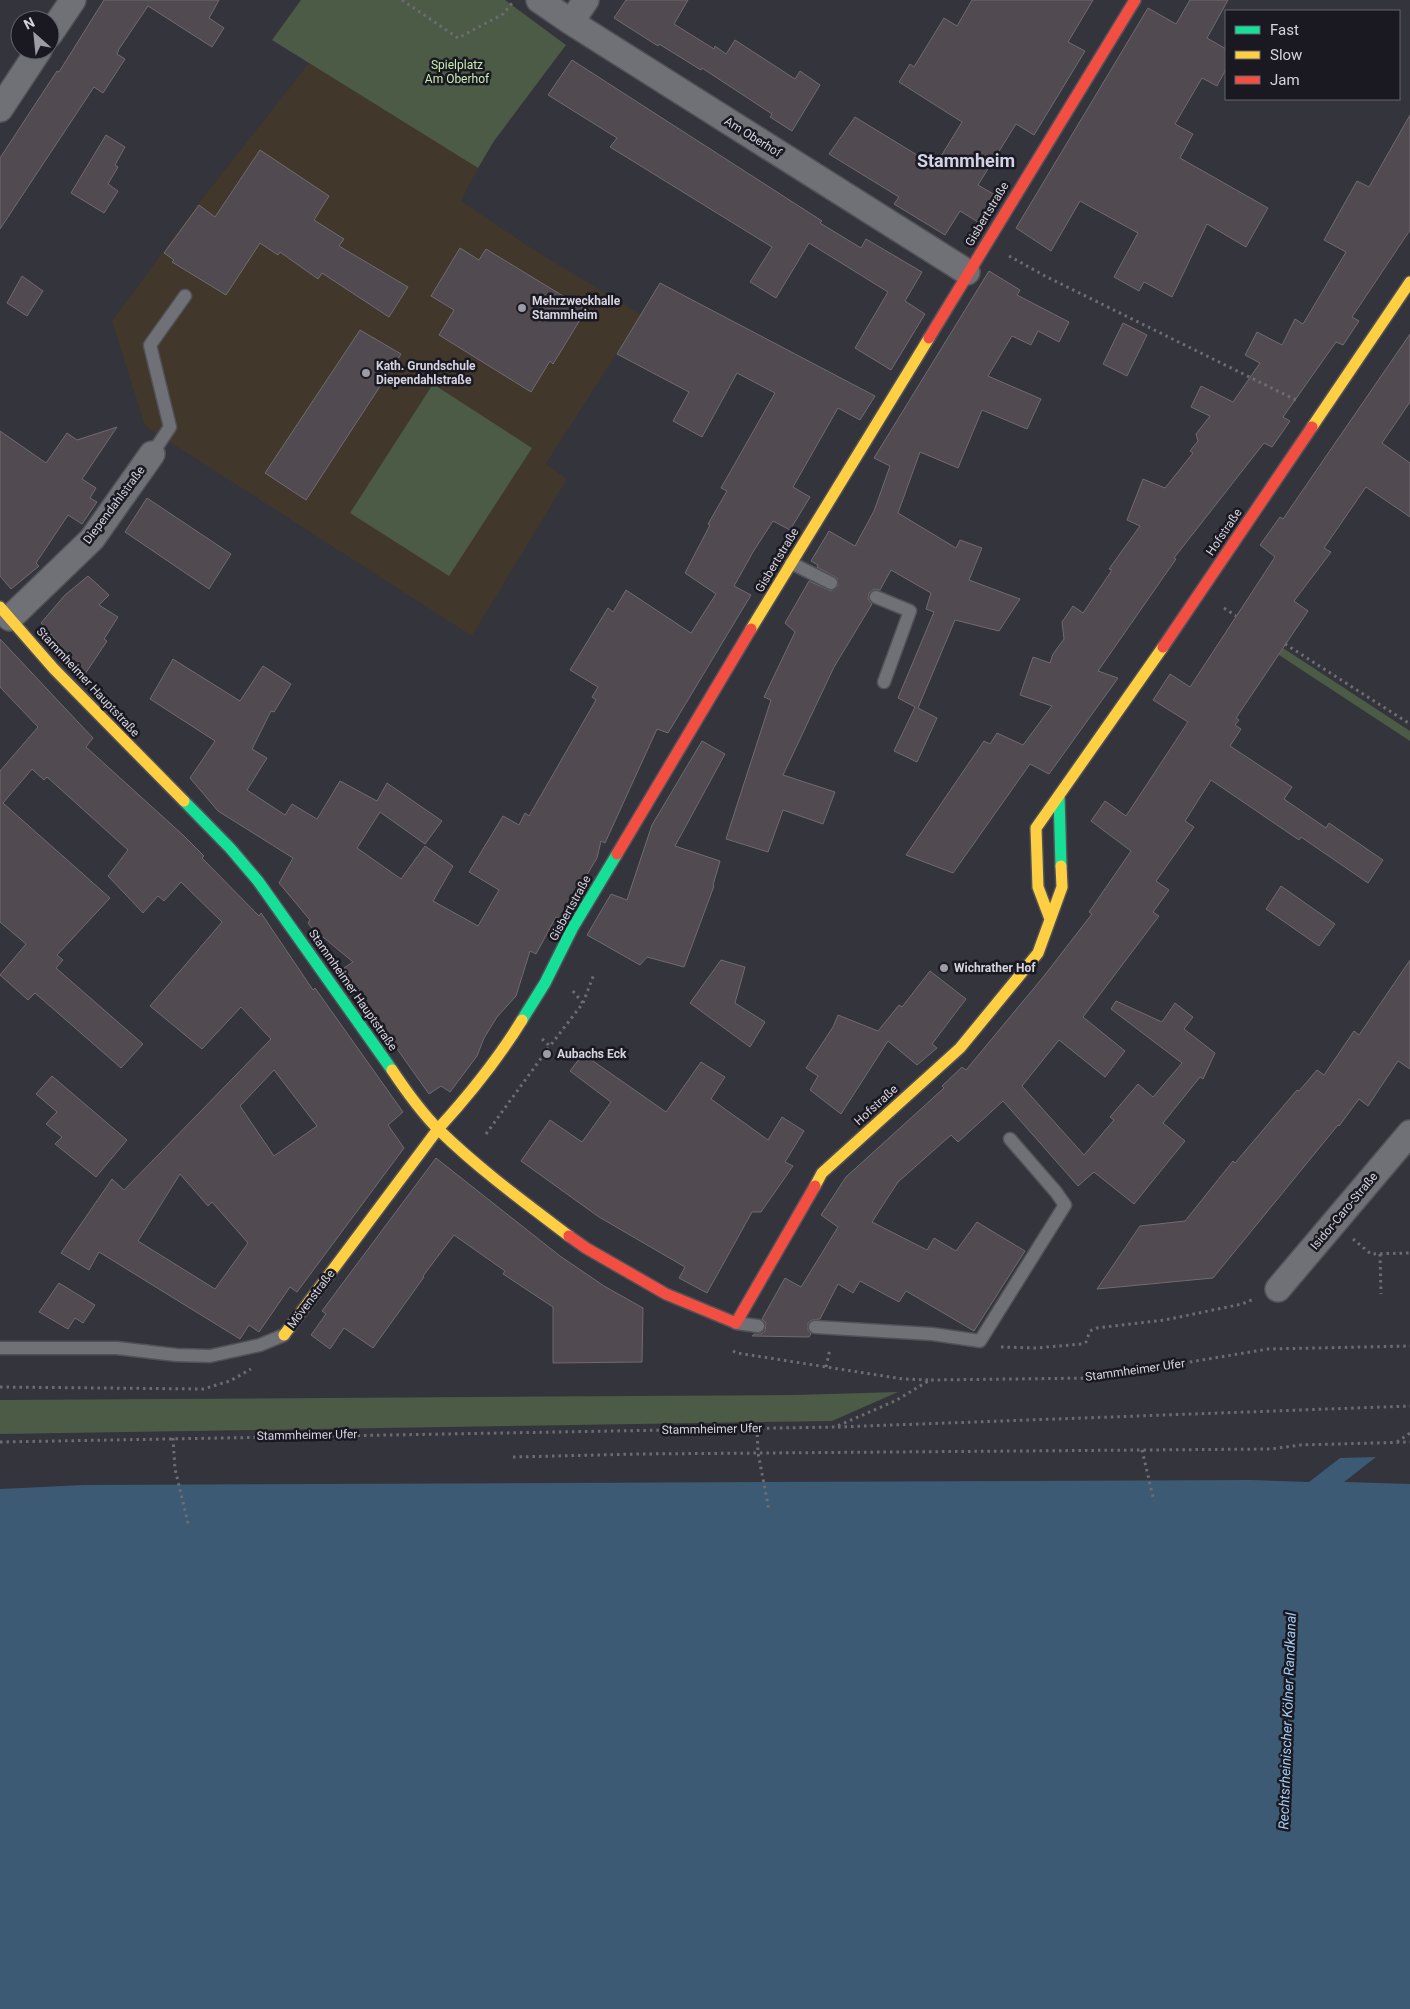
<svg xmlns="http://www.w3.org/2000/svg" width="1410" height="2009" font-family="Roboto,sans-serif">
<rect width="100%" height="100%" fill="#34343c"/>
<path fill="#41372b" d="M 309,63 L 478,168 L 461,201 L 531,248 L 641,315 L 546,464 L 567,479 L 472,636 L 145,426 L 112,321 L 202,199 Z"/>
<path fill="#4c5b45" d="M 301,0 L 505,0 L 566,45 L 494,141 L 478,168 L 272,40 Z
M 433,384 L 532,448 L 449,576 L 350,513 Z
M 1283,648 L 1410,731 L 1410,741 L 1279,655 Z
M 898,1392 L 832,1421 L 0,1434 L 0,1400 L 794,1395 Z"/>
<path fill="#3c5a74" d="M 1376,1457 L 1344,1482 L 1410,1484 L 1410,2009 L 0,2009 L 0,1489 L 83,1485 L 1252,1480 L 1309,1482 L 1340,1458 Z"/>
<path fill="#524a51" stroke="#6f6b70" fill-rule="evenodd" d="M 104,0 L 219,0 L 209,18 L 224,28 L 212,47 L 148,6 L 119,49 L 117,54 L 125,59 L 103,93 L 94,87 L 0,229 L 0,158 L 57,71 L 59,72 Z
M 626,0 L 688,0 L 674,24 L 714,49 L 715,46 L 726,54 L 735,40 L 795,79 L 800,71 L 820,85 L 792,131 L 770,117 L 772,114 L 702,68 L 701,70 L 659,44 L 658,46 L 614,18 Z
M 972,0 L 1093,0 L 1068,42 L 1085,51 L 1034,135 L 1016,124 L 978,185 L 995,195 L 978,222 L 960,211 L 945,235 L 894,204 L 899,197 L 829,154 L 855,117 L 935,166 L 962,122 L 899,82 L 910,64 L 914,67 L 944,18 L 957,26 Z
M 1190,0 L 1228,0 L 1207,38 L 1226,49 L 1226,69 L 1217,86 L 1202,78 L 1175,124 L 1193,134 L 1180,158 L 1268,208 L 1246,247 L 1207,224 L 1172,297 L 1144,282 L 1139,291 L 1114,277 L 1138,233 L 1080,201 L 1051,251 L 1016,228 L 1148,8 L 1176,24 Z
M 572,60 L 822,221 L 820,223 L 861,248 L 866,239 L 922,272 L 905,301 L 925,314 L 891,370 L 855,348 L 888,292 L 809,243 L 776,298 L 750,282 L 772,247 L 610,147 L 617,138 L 548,95 Z
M 1410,115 L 1410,230 L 1352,317 L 1359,321 L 1343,345 L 1336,342 L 1283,417 L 1290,421 L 1272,447 L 1264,443 L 1174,558 L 1176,559 L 1098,671 L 1118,678 L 1049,774 L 1030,764 L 953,873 L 906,855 L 984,741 L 990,744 L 997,733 L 1023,745 L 1052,706 L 1020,695 L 1033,657 L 1050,663 L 1053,654 L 1064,639 L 1062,622 L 1073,606 L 1083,613 L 1112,570 L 1109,569 L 1140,526 L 1127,520 L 1143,479 L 1165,488 L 1193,453 L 1190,451 L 1198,441 L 1196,434 L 1210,416 L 1191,407 L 1201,386 L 1233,402 L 1260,363 L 1245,355 L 1257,332 L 1282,345 L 1295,319 L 1303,324 L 1346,252 L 1324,240 L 1357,181 L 1369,187 Z
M 106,135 L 125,147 L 115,165 L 118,167 L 108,184 L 118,191 L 104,213 L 71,193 Z
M 260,150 L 329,196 L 314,220 L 344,239 L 339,246 L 408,287 L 389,317 L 322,273 L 318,279 L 280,252 L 278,255 L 260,243 L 226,295 L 172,262 L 174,260 L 164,253 L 199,205 L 215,217 Z
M 460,248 L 479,260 L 486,249 L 586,310 L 553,364 L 550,361 L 531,392 L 439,335 L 454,310 L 431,296 Z
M 989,271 L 1020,290 L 1017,295 L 1069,322 L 1059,342 L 1038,331 L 1031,345 L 1012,336 L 988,376 L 1041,399 L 1027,429 L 982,410 L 958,468 L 920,452 L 898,513 L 956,548 L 960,540 L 982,548 L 969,580 L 1020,599 L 999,631 L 955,620 L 918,708 L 937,718 L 917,762 L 894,751 L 915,707 L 898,698 L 934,612 L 926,609 L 931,593 L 891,570 L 880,590 L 874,589 L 869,593 L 868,599 L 872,604 L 834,667 L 783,775 L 835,792 L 823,824 L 783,810 L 768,852 L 726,839 L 771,700 L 764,697 L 795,632 L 785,623 L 809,581 L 831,591 L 838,586 L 837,578 L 817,567 L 818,565 L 811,561 L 829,531 L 855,546 L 874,511 L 890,466 L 874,458 Z
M 22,276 L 43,291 L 27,316 L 7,303 Z
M 660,283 L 875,396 L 860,420 L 838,408 L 793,487 L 810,497 L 790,530 L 773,521 L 753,552 L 734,586 L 751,595 L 668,733 L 657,729 L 605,843 L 601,841 L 597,858 L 560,919 L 556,917 L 536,954 L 530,951 L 516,996 L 497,1017 L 484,1038 L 477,1056 L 450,1092 L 441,1086 L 429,1094 L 341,970 L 353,962 L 311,927 L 308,923 L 310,920 L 279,883 L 293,858 L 218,811 L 190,778 L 215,741 L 150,699 L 173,659 L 240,701 L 263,666 L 291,684 L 274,712 L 271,711 L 252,749 L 267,758 L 247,790 L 285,815 L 292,804 L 317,819 L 340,781 L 377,801 L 387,783 L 442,821 L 425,844 L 380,812 L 357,848 L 401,879 L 425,846 L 453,866 L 433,901 L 478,926 L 499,890 L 469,872 L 503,816 L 519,825 L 525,813 L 529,816 L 596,700 L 592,697 L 598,687 L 570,670 L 608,608 L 613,612 L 626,590 L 691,633 L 716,594 L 685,573 L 710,525 L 708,524 L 727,491 L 721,488 L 775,393 L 737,373 L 702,437 L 673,421 L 689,392 L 617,354 Z
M 1123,323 L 1147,335 L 1127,376 L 1103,364 Z
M 360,330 L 401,354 L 306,500 L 265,473 Z
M 1410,334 L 1410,402 L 1382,443 L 1410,463 L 1410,517 L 1366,487 L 1324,548 L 1331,552 L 1294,601 L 1308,611 L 1236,718 L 1239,720 L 1235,725 L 1241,729 L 1230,746 L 1292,787 L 1284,799 L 1326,828 L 1329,823 L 1383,860 L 1368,883 L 1301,837 L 1299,840 L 1211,780 L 1185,821 L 1194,827 L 1156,881 L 1169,890 L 1153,912 L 1159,916 L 1083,1017 L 1125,1051 L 1105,1077 L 1059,1040 L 1022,1086 L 1084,1155 L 1114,1120 L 1110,1117 L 1138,1084 L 1153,1097 L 1182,1063 L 1111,1009 L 1116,1001 L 1162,1022 L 1175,1003 L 1193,1017 L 1184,1029 L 1215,1053 L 1203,1079 L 1200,1077 L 1163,1123 L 1185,1141 L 1134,1204 L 1094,1172 L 1078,1186 L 1003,1101 L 958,1142 L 951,1135 L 898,1182 L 872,1222 L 927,1250 L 934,1238 L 956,1251 L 977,1222 L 1025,1251 L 974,1331 L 906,1291 L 899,1302 L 860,1281 L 853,1293 L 838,1284 L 820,1319 L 812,1320 L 808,1323 L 808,1330 L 811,1334 L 809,1337 L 752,1336 L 754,1334 L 761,1334 L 765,1331 L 766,1323 L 762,1319 L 785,1278 L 801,1287 L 838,1227 L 821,1215 L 846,1177 L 944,1088 L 942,1086 L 962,1067 L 966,1070 L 1044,976 L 1092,914 L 1089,912 L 1131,851 L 1091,821 L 1105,801 L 1126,816 L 1188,722 L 1153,700 L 1170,674 L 1190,687 L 1275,557 L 1260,545 L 1280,517 L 1283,519 Z
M 117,427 L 82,479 L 96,488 L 90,498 L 97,502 L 82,524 L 68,515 L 36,563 L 39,566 L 11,589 L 0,576 L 0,431 L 46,463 L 67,433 L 77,440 Z
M 147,498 L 231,554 L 209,589 L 125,532 Z
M 88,576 L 109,595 L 99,605 L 118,617 L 104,639 L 107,641 L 85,674 L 41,623 L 65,595 Z
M 0,639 L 93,738 L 86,747 L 183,835 L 204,856 L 202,858 L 259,916 L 261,913 L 313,990 L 315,988 L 403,1112 L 388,1125 L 404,1148 L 297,1292 L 290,1287 L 259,1332 L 249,1325 L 240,1339 L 99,1252 L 89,1270 L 61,1253 L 112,1179 L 124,1190 L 271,1039 L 241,1007 L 202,1049 L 150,1006 L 222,922 L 181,882 L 164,901 L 158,896 L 143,913 L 108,876 L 128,850 L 47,777 L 44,780 L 32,769 L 3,803 L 110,898 L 57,955 L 63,960 L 56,968 L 143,1044 L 121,1068 L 35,993 L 28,1000 L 0,975 L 26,944 L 0,922 L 0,771 L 38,727 L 0,687 ZM 274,1070 L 317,1126 L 274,1156 L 240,1106 ZM 180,1174 L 208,1206 L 212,1202 L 248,1243 L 215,1289 L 138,1241 Z
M 702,741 L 725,754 L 675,846 L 720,861 L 713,885 L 714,886 L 684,967 L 647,957 L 640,965 L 587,935 L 611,894 L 627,900 L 652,825 Z
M 1281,886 L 1335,924 L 1319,946 L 1266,909 Z
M 721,960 L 745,967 L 735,1003 L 765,1022 L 750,1047 L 690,1003 Z
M 1410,960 L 1410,1069 L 1398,1061 L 1368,1106 L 1359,1099 L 1339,1126 L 1338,1125 L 1213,1278 L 1097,1289 L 1140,1226 L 1185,1221 L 1233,1161 L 1235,1163 L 1297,1090 L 1299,1091 L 1317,1070 L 1324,1075 L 1354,1031 L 1359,1035 Z
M 930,971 L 966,999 L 932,1044 L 937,1048 L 917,1065 L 888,1041 L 841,1114 L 810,1090 L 818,1076 L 806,1068 L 833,1027 L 838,1015 L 878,1031 L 899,1005 L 902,1007 Z
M 583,1054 L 666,1112 L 701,1062 L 725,1077 L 711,1099 L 768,1140 L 782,1117 L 804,1131 L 785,1162 L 793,1166 L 761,1212 L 752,1212 L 707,1293 L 679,1278 L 685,1267 L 599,1217 L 521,1161 L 550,1120 L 582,1142 L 611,1102 L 570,1071 Z
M 52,1076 L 127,1140 L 96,1177 L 55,1144 L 62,1137 L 46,1124 L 57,1112 L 36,1094 Z
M 436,1158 L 560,1256 L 604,1286 L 643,1308 L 642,1362 L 553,1363 L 553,1307 L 503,1274 L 505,1271 L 454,1235 L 423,1276 L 424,1277 L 373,1348 L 344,1328 L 330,1349 L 311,1335 L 326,1314 L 322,1311 Z
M 59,1283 L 95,1305 L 83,1323 L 75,1318 L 68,1329 L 39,1312 Z"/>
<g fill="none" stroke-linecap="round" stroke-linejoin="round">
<g stroke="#515158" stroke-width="15">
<path id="lane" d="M 152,454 L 170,427 L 150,345 L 185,296
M 791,563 L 831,583
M 876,597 L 910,611 L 884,682
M 736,1323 L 758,1326
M 815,1327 L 932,1334 L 980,1341 L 1065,1205 L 1056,1192 L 1010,1139
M 0,1348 L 117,1348 L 176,1355 L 210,1356 L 260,1345 L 284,1335"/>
</g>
<g stroke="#515158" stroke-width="28">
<path id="street" d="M 539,0 L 571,22 L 967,272
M 571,22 L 586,0
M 50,34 L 73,0
M 0,109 L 39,50
M 10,618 L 92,539 L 152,454
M 1278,1289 L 1410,1133"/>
</g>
<g stroke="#515158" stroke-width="14">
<path id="fast" d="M 1059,796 L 1061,866
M 184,801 L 230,848 L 258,881 L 392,1070
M 522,1020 L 545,983 L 572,929 L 617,854"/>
</g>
<g stroke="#515158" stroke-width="14">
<path id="slow" d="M 1312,427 L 1410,282
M 0,607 L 54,669 L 184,801
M 751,629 L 929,338
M 1050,919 L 1038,887 L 1036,828 L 1163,647
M 392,1070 C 406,1091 421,1112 439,1130 C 479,1169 524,1202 569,1236
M 815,1186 L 822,1173 L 960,1048 L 1038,953 L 1062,887 L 1061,866
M 284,1335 L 438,1129 C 469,1095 498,1059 522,1020"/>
</g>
<g stroke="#515158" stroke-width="14">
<path id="jam" d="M 929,338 L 1135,0
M 1163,647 L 1312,427
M 617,854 L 751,629
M 569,1236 L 586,1248 L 666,1294 L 736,1323 L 815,1186"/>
</g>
<path stroke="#6c6c72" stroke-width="3" stroke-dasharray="2.5 4" stroke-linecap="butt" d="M 402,0 L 458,38 L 503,14 L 513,2
M 1009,256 L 1045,276 L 1296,400
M 1224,608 L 1236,616
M 1285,644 L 1410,724
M 583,1003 L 594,974
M 542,1039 L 550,1046 L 583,1003 L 572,990
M 486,1134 L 550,1046
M 1353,1239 L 1371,1254 L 1410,1253
M 1380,1254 L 1381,1294
M 1001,1347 L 1036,1348 L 1082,1344 L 1086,1342 L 1090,1331 L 1097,1328 L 1165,1320 L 1242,1304 L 1254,1299
M 733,1351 L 737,1353 L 903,1379 L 929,1380
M 826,1367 L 830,1349
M 0,1387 L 203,1389 L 230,1381 L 251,1369
M 838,1427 L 1410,1406
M 757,1428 L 758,1453 L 769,1510
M 173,1438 L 175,1469 L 189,1527
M 0,1442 L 835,1427 L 895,1401 L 930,1380 L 1094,1378 L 1268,1349 L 1410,1346
M 1397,1442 L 1410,1433
M 1142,1450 L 1154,1501
M 513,1457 L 639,1454 L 1271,1449 L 1300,1445 L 1410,1442"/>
<use href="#lane" stroke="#707077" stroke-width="12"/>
<use href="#street" stroke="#707077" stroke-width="25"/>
<use href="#fast" stroke="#16e098" stroke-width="11"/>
<use href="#slow" stroke="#ffcf43" stroke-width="11"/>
<use href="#jam" stroke="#f24e42" stroke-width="11"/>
</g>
<g fill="#9d9ca6" stroke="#1a1921" stroke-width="2">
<circle cx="522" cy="308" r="5"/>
<circle cx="366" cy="373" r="5"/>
<circle cx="944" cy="968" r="5"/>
<circle cx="547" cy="1054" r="5"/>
</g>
<g text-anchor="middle" stroke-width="5" stroke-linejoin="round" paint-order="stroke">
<g font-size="12" fill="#c8edb1" stroke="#1a1921">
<text x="457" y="69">Spielplatz<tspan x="457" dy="14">Am Oberhof</tspan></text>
</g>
<g font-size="12" fill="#d5d4df" stroke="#1a1921">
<text transform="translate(753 137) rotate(32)" y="4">Am Oberhof</text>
<text transform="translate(987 214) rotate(-59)" y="4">Gisbertstraße</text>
<text transform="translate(114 505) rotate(-53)" y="4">Diependahlstraße</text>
<text transform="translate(1224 532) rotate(-56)" y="4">Hofstraße</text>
<text transform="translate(777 560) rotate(-59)" y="4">Gisbertstraße</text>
<text transform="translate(88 682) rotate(47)" y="4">Stammheimer Hauptstraße</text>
<text transform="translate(570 908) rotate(-61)" y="4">Gisbertstraße</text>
<text transform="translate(353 990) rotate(55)" y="4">Stammheimer Hauptstraße</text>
<text transform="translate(876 1105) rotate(-42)" y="4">Hofstraße</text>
<text transform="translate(1344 1211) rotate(-50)" y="4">Isidor-Caro-Straße</text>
<text transform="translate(311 1299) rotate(-53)" y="4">Mövenstraße</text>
<text transform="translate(1135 1370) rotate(-8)" y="4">Stammheimer Ufer</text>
<text transform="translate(712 1429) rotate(-1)" y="4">Stammheimer Ufer</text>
<text transform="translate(307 1435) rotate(-1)" y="4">Stammheimer Ufer</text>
</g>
<g font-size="12" font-weight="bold" fill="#d5d4df" stroke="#1a1921" text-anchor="start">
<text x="532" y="305">Mehrzweckhalle<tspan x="532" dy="14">Stammheim</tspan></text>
<text x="376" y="370">Kath. Grundschule<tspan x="376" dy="14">Diependahlstraße</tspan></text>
<text x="954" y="972">Wichrather Hof</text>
<text x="557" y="1058">Aubachs Eck</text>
</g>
<g font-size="14" font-style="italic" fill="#a2cef4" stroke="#1a1921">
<text transform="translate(1287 1721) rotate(-88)" y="5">Rechtsrheinischer Kölner Randkanal</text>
</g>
<g font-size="18" font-weight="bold" fill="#d3d3e8" stroke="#1a1921">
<text x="966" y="167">Stammheim</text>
</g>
</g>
<rect x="1225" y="10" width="175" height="90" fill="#1a1921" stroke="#65646d"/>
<rect x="1235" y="26" width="25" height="8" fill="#16e098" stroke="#65646d"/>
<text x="1270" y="35" font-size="15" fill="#d5d4df">Fast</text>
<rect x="1235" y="51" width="25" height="8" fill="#ffcf43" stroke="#65646d"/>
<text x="1270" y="60" font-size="15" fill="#d5d4df">Slow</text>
<rect x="1235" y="76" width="25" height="8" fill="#f24e42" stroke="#65646d"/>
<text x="1270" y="85" font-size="15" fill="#d5d4df">Jam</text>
<g transform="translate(35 35) rotate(333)"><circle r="24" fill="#1a1921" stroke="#65646d"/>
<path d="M0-4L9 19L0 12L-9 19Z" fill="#9d9ca6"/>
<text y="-8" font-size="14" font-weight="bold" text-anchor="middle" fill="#d5d4df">N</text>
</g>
</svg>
